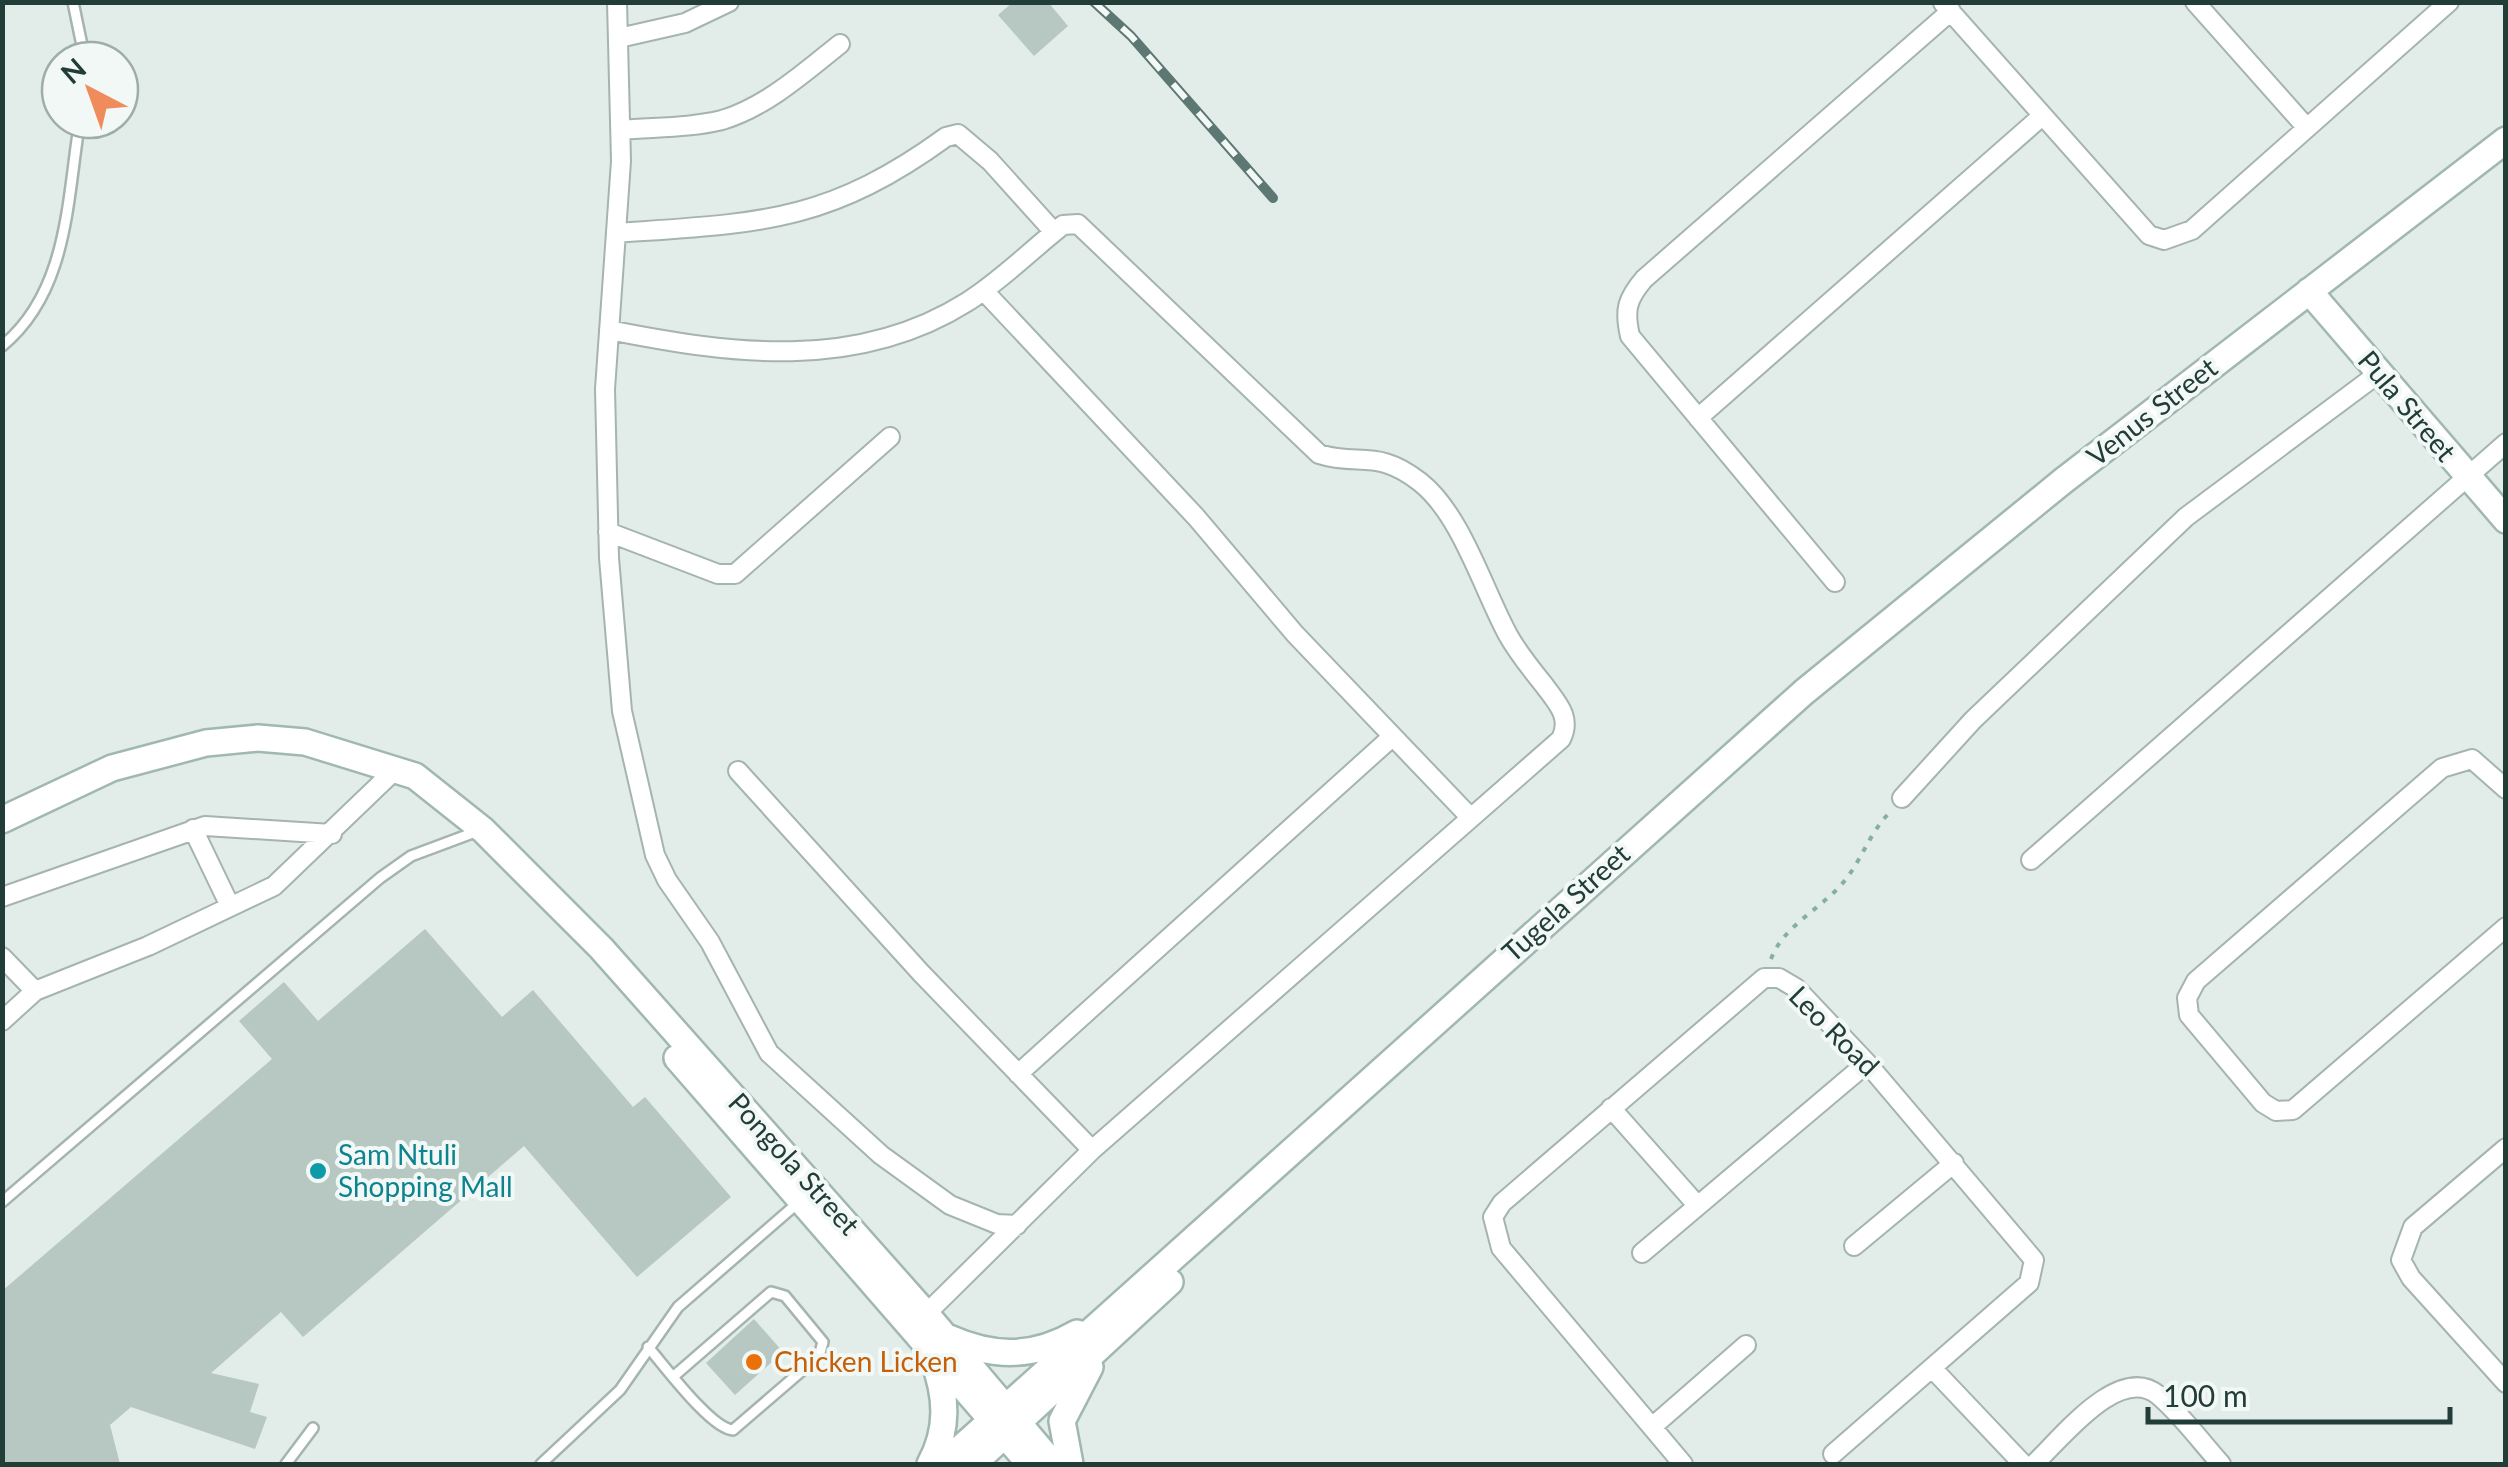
<svg xmlns="http://www.w3.org/2000/svg" width="2508" height="1467" font-family="Lato,sans-serif">
<rect width="100%" height="100%" fill="#e2ece8"/>
<path fill="#b7c7c1" d="M 1013,2 L 1048,2 L 1068,26 L 1034,56 L 998,15 Z
M 425,929 L 502,1017 L 533,990 L 633,1107 L 645,1097 L 731,1197 L 637,1277 L 524,1146 L 303,1337 L 281,1312 L 211,1373 L 259,1384 L 250,1412 L 267,1417 L 255,1449 L 131,1407 L 110,1425 L 120,1464 L 2,1464 L 2,1291 L 272,1059 L 239,1021 L 284,982 L 318,1021 Z
M 754,1319 L 783,1352 L 735,1395 L 706,1363 Z"/>
<g fill="none" stroke-linecap="round" stroke-linejoin="round">
<g stroke="#a5b4b0" stroke-width="14">
<path id="lane" d="M 73,2 L 85,60
M 2,346 C 69,291 67,198 80,120
M 2,1202 L 380,878 L 411,856 L 478,831
M 648,1347 C 664,1365 711,1429 733,1430 L 819,1356 L 823,1342 L 785,1296 L 771,1292 L 674,1376
M 286,1464 L 313,1428
M 541,1464 L 620,1390 L 678,1307 L 800,1201"/>
</g>
<g stroke="#a5b4b0" stroke-width="22">
<path id="street" d="M 617,2 L 621,161 L 605,389 L 609,558 L 622,711 L 655,855 L 667,880 L 710,942 L 769,1053 L 881,1155 L 950,1205 L 997,1224 L 1017,1225
M 2195,2 L 2307,128
M 1943,3 L 2149,235 L 2164,240 L 2192,230 L 2449,2
M 619,38 L 685,23 L 729,2
M 621,130 C 654,127 690,128 722,120 C 766,107 805,72 840,44
M 616,233 C 758,223 826,224 946,137 L 958,134 L 990,161 L 1054,232
M 984,291 L 1196,517 L 1295,634 L 1470,817
M 609,330 C 730,354 856,372 967,302 C 1002,280 1031,250 1063,225 L 1078,224 L 1319,454 C 1359,467 1377,448 1420,482 C 1461,514 1483,589 1508,635 C 1518,653 1531,669 1544,685 C 1557,703 1572,717 1561,739 L 1092,1150 L 926,1314
M 1698,418 L 2042,116
M 608,532 L 718,574 L 735,574 L 890,437
M 1835,582 L 1630,336 C 1624,310 1627,299 1644,279 L 1951,11
M 738,771 L 921,973 L 1092,1150
M 2506,789 L 2472,759 L 2442,768 L 2196,981 L 2187,998 L 2189,1015 L 2263,1103 L 2276,1111 L 2293,1110 L 2506,927
M 1902,798 L 1973,720 L 2186,517 L 2379,373
M 193,829 L 230,906
M 2031,860 L 2506,443
M 2,897 L 205,826 L 332,834
M 2,957 L 35,991
M 2,1021 L 35,991 L 148,946 L 274,886 L 397,768
M 1018,1074 L 1392,737
M 1611,1108 L 1697,1205
M 2506,1148 L 2413,1227 L 2401,1260 L 2411,1278 L 2506,1383
M 1854,1246 L 1954,1163
M 1642,1253 L 1867,1063
M 1932,1368 L 2023,1464
M 1652,1427 L 1746,1345
M 1683,1464 L 1501,1248 L 1493,1217 L 1502,1203 L 1764,978 L 1779,978 L 1796,988 L 1867,1063 L 2034,1260 L 2029,1283 L 1833,1454
M 2034,1464 C 2061,1439 2119,1363 2158,1395 C 2181,1414 2201,1442 2221,1464"/>
</g>
<g stroke="#a0b8b1" stroke-width="30">
<path id="secondary" d="M 2309,291 L 2506,520
M 2,820 L 112,768 L 206,743 L 258,738 L 305,742 L 415,776 L 483,830 L 601,948 L 926,1314 L 1053,1464
M 677,1058 L 1030,1464
M 949,1338 C 994,1358 1034,1358 1077,1333
M 930,1464 C 949,1429 947,1396 933,1359
M 943,1464 L 1804,692 L 2063,481 L 2506,140
M 973,1464 L 1170,1282
M 1070,1464 L 1062,1421 L 1090,1367"/>
</g>
<path stroke="#83afa5" stroke-width="4" stroke-dasharray="5 8" stroke-linecap="butt" d="M 1771,959 C 1784,924 1824,908 1846,879 C 1863,857 1868,836 1889,813"/>
<use href="#lane" stroke="#fff" stroke-width="9"/>
<use href="#street" stroke="#fff" stroke-width="18"/>
<use href="#secondary" stroke="#fff" stroke-width="25"/>
<g stroke="#5d7873" stroke-width="10">
<path id="rail" d="M 1094,2 L 1131,36 L 1273,198"/>
</g>
<use href="#rail" stroke="#f2f8f6" stroke-width="6" stroke-dasharray="19" stroke-linecap="butt"/>
</g>
<circle fill="#0f9aa8" stroke="#f2f8f6" stroke-width="4" cx="318" cy="1171" r="10"/>
<circle fill="#e8710a" stroke="#f2f8f6" stroke-width="4" cx="754" cy="1362" r="10"/>
<g text-anchor="middle" stroke-width="8" stroke-linejoin="round" paint-order="stroke">
<g font-size="28" fill="#223d38" stroke="#f2f8f6">
<text transform="translate(2407 406) rotate(50)" y="10">Pula Street</text>
<text transform="translate(2152 412) rotate(-38)" y="10">Venus Street</text>
<text transform="translate(1566 903) rotate(-42)" y="10">Tugela Street</text>
<text transform="translate(1834 1031) rotate(45)" y="10">Leo Road</text>
<text transform="translate(794 1164) rotate(48)" y="10">Pongola Street</text>
</g>
<g font-size="28" fill="#0d838f" stroke="#f2f8f6" text-anchor="start">
<text x="338" y="1165">Sam Ntuli<tspan x="338" dy="32">Shopping Mall</tspan></text>
</g>
<g font-size="28" fill="#c56008" stroke="#f2f8f6" text-anchor="start">
<text x="774" y="1372">Chicken Licken</text>
</g>
</g>
<rect width="2508" height="1467" fill="none" stroke="#223d38" stroke-width="10"/>
<g transform="translate(90 90) rotate(319)"><circle r="48" fill="#f2f8f6" stroke="#9fadaa" stroke-width="2.5"/>
<path d="M0-8L18 38L0 25L-18 38Z" fill="#f08c5c"/>
<text y="-15" font-size="28" font-weight="bold" text-anchor="middle" fill="#223d38">N</text>
</g>
<path d="M2148 1407v15h302v-15" fill="none" stroke="#223d38" stroke-width="5"/>
<text x="2163" y="1407" font-size="30" fill="#223d38" stroke="#f2f8f6" stroke-width="8" paint-order="stroke">100 m</text>
</svg>
